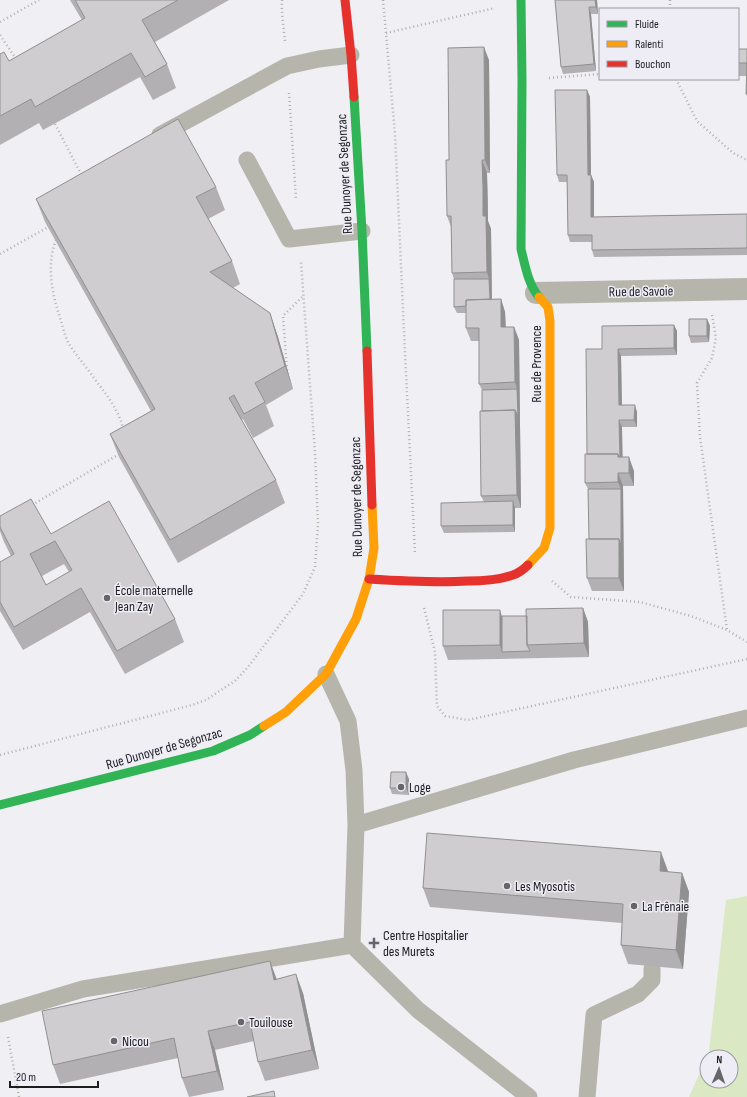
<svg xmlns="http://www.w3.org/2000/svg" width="747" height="1097" font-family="'Sofia Sans Condensed',sans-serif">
<rect width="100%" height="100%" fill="#efeff4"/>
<path fill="#dae9c4" d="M 747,896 L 747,1097 L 689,1097 L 707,1057 L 707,1081 L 731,1081 L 731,1057 L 707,1057 L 709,1052 L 726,900 Z"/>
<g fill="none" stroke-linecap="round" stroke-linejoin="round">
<path stroke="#b1b1ad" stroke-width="2.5" stroke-dasharray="1 3" stroke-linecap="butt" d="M 282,0 C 281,12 284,29 285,42
M 383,0 L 395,134 L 405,353 L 415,554
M 670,0 L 670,9
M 0,22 L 39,0
M 386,33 L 495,8
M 0,35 L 16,59
M 549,78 L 600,74
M 676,79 L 697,121 L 733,153 L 747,160
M 289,93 L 296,199
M 55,124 L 82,176
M 56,240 C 46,266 52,294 61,321 C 63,328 65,337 69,344 C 75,353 82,362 89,371 C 102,390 118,406 123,429
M 0,254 L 50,226
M 712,315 L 716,338 L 712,358 L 697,383 L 700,437 L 727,630
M 287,370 L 283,316 L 303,296
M 32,505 L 121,453
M 552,581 L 571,597 L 640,602 L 691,616 L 727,630 L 747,642
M 424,608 L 435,652 L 437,706 L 445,716 L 468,720 L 747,659
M 0,755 L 192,705 L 206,700 L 221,690 L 235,681 L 248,667 L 303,594 L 315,567 L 318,524 L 315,453 L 301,262
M 8,1037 L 19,1097"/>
<path stroke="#b5b5ac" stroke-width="17" d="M 160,135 L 287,66 L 319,59 L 351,55
M 247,160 L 289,239 L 362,231
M 326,674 L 348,721 L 354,770 L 356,825 L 352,945
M 356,825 L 574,760 L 747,718
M 0,1014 L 83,989 L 352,945 L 418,1010 L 529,1097
M 587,1097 L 594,1015 L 638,994 L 652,980 L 652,969"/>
<path stroke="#b5b5ac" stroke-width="22" d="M 536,293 L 747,289"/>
<path stroke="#30b455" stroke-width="9" d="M 521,0 L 522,80 L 521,249 C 525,265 528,284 539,297
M 354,97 L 362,231 L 367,351
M 0,805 L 213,751 L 250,735 L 264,726"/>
<path stroke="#ff9f0a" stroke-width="9" d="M 528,565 L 544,548 L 550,528 L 550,321 L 548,307 L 539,297
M 264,726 L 286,712 L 326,674 L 356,619 L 369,579 L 374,548 L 372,505"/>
<path stroke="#e5322d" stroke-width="9" d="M 345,0 L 351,55 L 354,97
M 367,351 L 372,505
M 369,579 C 402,581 435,583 467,581 C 482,581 499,580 513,575 C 519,573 524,569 528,565"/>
</g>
<path fill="#b2b0b2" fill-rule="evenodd" d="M 70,0 L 229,0 L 155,42 L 167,64 L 176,88 L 153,100 L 140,77 L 43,130 L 39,123 L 0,145 L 0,54 L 9,61 L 82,20 Z
M 555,0 L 597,0 L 598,14 L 591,14 L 596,71 L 563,74 L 561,67 Z
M 738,49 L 747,49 L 747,96 L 746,94 L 747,76 L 738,76 Z
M 489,60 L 490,173 L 487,173 L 488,201 L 488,221 L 491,229 L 492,299 L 501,299 L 505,312 L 506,327 L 514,327 L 519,340 L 521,508 L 515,508 L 515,532 L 444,533 L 441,526 L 484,502 L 481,496 L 482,390 L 479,384 L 479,341 L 471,341 L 466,328 L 466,313 L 457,313 L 454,307 L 454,279 L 452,273 L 451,227 L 447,216 L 449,160 Z
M 587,90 L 590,97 L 591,175 L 594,182 L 594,217 L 747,214 L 747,255 L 594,257 L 592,250 L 592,242 L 570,242 L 568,235 L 567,182 L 559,182 L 557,175 Z
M 216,187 L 225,210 L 208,219 L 232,261 L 240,284 L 233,288 L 270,313 L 278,337 L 293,389 L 266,405 L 274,426 L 253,438 L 243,419 L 242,420 L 276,480 L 285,503 L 178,563 L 119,457 L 110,434 L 151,411 L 45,222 L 36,199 Z
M 707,319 L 710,326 L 709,342 L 691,343 L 689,336 Z
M 674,325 L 677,331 L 677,355 L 621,356 L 622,405 L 637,412 L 637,427 L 622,427 L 622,457 L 634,471 L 634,486 L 623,486 L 624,591 L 592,591 L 587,578 L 589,539 L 588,489 L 585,483 L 587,454 L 602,349 Z
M 0,527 L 51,534 L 175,619 L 184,642 L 125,674 L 90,612 L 23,650 L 0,611 L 0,562 L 11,556 L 4,542 L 0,531 ZM 64,564 L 69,572 L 46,585 L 42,576 Z
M 583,608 L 588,622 L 589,657 L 448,660 L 443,646 L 502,616 L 527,616 Z
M 409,779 L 409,795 L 392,794 L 390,788 Z
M 668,872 L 682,873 L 689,892 L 683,969 L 628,964 L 621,945 L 622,923 L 430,907 L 423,888 Z
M 276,979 L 303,993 L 319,1069 L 265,1081 L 258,1062 L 254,1041 L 215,1050 L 224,1090 L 189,1097 L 182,1078 L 178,1058 L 60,1084 L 53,1065 Z"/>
<path fill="#919091" d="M 595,0 L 597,0 L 598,14 L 596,7 Z
M 589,7 L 591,14 L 596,71 L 594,64 Z
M 484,47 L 489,60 L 490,173 L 485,160 Z
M 587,90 L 590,97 L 591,181 L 588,175 Z
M 482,160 L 487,173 L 488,221 L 491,229 L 492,313 L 490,306 L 489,279 L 487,272 L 483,216 Z
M 591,175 L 594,182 L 594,224 L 591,217 Z
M 501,299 L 505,312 L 506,340 L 501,327 Z
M 270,313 L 278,337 L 293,389 L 285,366 Z
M 707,319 L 710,326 L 709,342 L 707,336 Z
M 674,325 L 677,331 L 677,355 L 674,348 Z
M 514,327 L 519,340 L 521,508 L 517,495 L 515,410 L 517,389 L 515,382 Z
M 618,349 L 621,356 L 622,412 L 619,405 Z
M 635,405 L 637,412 L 637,427 L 634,420 Z
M 619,420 L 622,427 L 623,471 L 618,457 Z
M 629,457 L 634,471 L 634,486 L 629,473 Z
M 618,473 L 623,486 L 624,591 L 619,578 L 619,539 L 621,489 L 618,482 Z
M 513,501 L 515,508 L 515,532 L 513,525 Z
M 583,608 L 588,622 L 589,657 L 584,643 Z
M 500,610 L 504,623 L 502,652 L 500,645 Z
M 406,772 L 409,779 L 409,795 L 406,788 Z
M 661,852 L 668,871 L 667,890 L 660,871 Z
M 682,873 L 689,892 L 683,969 L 676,950 Z
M 270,961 L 277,980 L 274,980 Z
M 296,974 L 303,993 L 319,1069 L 312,1050 Z
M 208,1031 L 215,1050 L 224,1090 L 217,1071 Z"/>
<path fill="#cfcdcf" stroke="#919091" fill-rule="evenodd" d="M 75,0 L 178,0 L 142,20 L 167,64 L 145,77 L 131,53 L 35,107 L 31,99 L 0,116 L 0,54 L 4,52 L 9,61 L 85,18 Z
M 555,0 L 595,0 L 596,7 L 589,7 L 594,64 L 561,67 Z
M 484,47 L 485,160 L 482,160 L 483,187 L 483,216 L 486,216 L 487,272 L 452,273 L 451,216 L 447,216 L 446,160 L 449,160 L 448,48 Z
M 738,49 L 747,49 L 747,94 L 746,94 L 747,63 L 738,63 Z
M 555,90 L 587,90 L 588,175 L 591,175 L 591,217 L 747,214 L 747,248 L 592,250 L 592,235 L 568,235 L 567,175 L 557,175 Z
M 178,119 L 216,187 L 196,197 L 232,261 L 210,272 L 270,313 L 285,366 L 255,383 L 265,402 L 244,414 L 234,395 L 229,398 L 276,480 L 170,540 L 110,434 L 155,409 L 36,199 Z
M 454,279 L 489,279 L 490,299 L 466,300 L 466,306 L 454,307 Z
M 501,299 L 501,327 L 514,327 L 515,382 L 479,384 L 479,328 L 466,328 L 466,300 Z
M 689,319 L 707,319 L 707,336 L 689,336 Z
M 674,325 L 674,348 L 618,349 L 619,405 L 635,405 L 634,420 L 619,420 L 620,457 L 619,457 L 618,454 L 587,454 L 586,349 L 602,349 L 602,326 Z
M 517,389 L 518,416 L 515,410 L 482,411 L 482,390 Z
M 515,410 L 517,495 L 481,496 L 480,411 Z
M 585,454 L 618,454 L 618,457 L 629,457 L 629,473 L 618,473 L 618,482 L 585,483 Z
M 588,489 L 621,489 L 621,545 L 619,539 L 589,539 Z
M 31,499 L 51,534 L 109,501 L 175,619 L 117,651 L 81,588 L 14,627 L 0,602 L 0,562 L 14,554 L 0,527 L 0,516 ZM 55,541 L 72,570 L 46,585 L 30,554 Z
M 513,501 L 513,525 L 441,526 L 441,503 Z
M 586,539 L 619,539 L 619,578 L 587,578 Z
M 583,608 L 584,643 L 527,645 L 526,609 Z
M 443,610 L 500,610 L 500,645 L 443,646 Z
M 502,616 L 527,616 L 527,645 L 530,651 L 502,652 Z
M 391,772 L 406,772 L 406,788 L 390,788 Z
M 427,833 L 661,852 L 660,871 L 682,873 L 676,950 L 621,945 L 623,904 L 423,888 Z
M 270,961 L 274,980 L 296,974 L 312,1050 L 258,1062 L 250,1022 L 208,1031 L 217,1071 L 182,1078 L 174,1038 L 53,1065 L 42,1011 Z
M 274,1091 L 275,1097 L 247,1097 Z"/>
<g fill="#66666a" stroke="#eeedf6" stroke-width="1.5">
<circle cx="107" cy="598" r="4"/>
<circle cx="401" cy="787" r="4"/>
<circle cx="507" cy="886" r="4"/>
<circle cx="634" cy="906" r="4"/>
<path d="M372 937h4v4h4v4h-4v4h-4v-4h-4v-4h4z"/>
<circle cx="241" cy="1022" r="4"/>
<circle cx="114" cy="1041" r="4"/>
</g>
<g text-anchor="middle" stroke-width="3" stroke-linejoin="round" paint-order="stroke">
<g font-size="14" fill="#1d1d20" stroke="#eeedf6">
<text transform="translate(344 174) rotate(-93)" y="5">Rue Dunoyer de Segonzac</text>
<text transform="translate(641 291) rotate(-1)" y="5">Rue de Savoie</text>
<text transform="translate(536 364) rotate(-90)" y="5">Rue de Provence</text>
<text transform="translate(356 497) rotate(-91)" y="5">Rue Dunoyer de Segonzac</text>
<text transform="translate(164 748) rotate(-16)" y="5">Rue Dunoyer de Segonzac</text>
</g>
<g font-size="14" fill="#1d1d20" stroke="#eeedf6" text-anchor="start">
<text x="115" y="595">École maternelle<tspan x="115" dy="16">Jean Zay</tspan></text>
<text x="409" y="792">Loge</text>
<text x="515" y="891">Les Myosotis</text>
<text x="642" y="911">La Frênaie</text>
<text x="383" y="940">Centre Hospitalier<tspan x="383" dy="16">des Murets</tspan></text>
<text x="249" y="1027">Touilouse</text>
<text x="122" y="1046">Nicou</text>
</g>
</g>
<rect x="599" y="8" width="140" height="72" fill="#eeedf6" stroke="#9a9aa0"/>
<rect x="607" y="21" width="20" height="6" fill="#30b455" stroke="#9a9aa0"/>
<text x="635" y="28" font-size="12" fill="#1d1d20">Fluide</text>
<rect x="607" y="41" width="20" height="6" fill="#ff9f0a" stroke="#9a9aa0"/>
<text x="635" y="48" font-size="12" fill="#1d1d20">Ralenti</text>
<rect x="607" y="61" width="20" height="6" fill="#e5322d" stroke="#9a9aa0"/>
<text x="635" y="68" font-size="12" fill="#1d1d20">Bouchon</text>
<g transform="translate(719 1069) rotate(2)"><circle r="19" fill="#eeedf6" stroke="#9a9aa0"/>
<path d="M0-3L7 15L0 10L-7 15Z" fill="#66666a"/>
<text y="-6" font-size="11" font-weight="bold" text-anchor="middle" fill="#1d1d20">N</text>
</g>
<path d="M10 1081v6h88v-6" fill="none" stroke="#1d1d20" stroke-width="2"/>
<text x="16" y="1081" font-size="12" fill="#1d1d20" stroke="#eeedf6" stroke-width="3" paint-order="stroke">20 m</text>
</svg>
